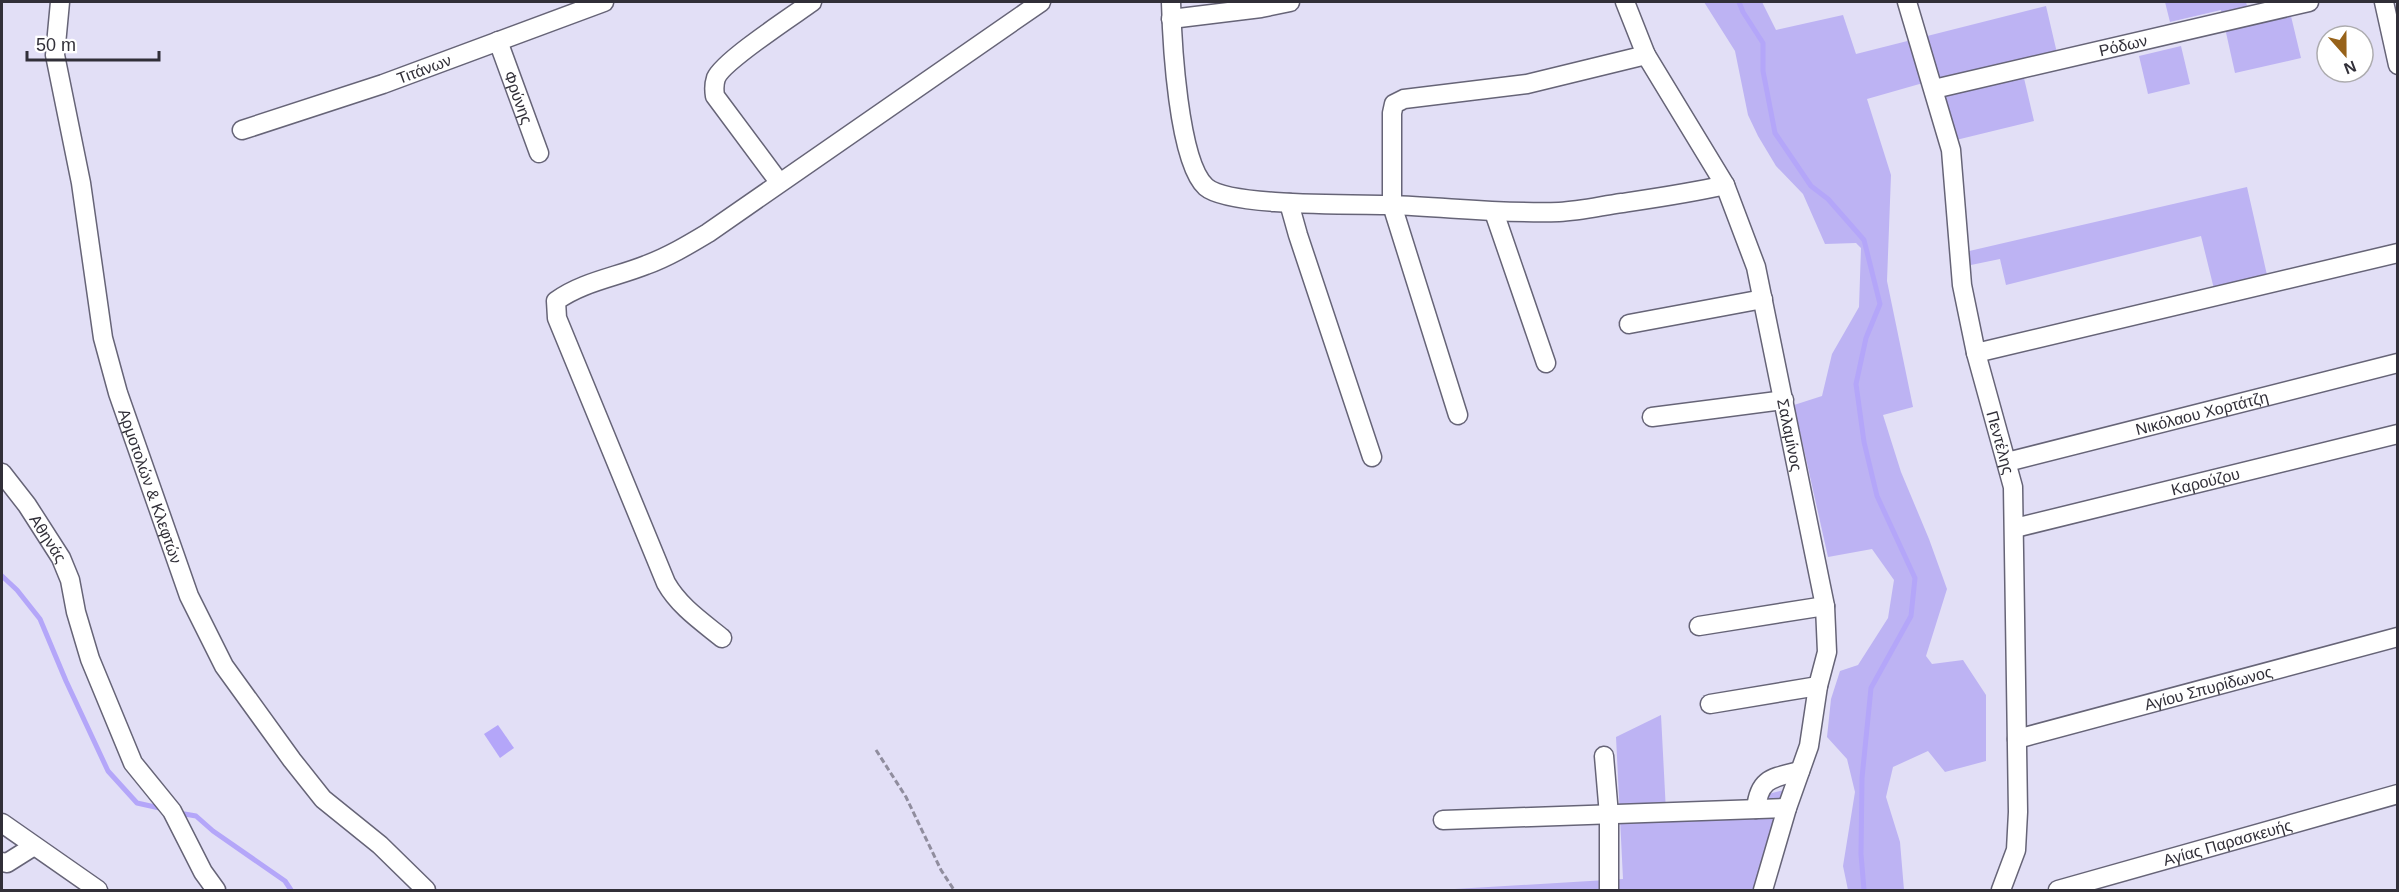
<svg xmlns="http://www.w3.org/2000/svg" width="2399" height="892" font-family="Helvetica,sans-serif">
<rect width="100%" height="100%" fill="#e2dff6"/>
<path fill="#bdb3f3" d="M 1704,2 L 1762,2 L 1776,30 L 1843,15 L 1856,54 L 2046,6 L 2057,53 L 2020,61 L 2034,121 L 1956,140 L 1937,79 L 1867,99 L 1891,175 L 1887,281 L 1913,407 L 1883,415 L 1901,472 L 1929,539 L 1947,589 L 1926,656 L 1932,664 L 1963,660 L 1986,695 L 1986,761 L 1945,772 L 1928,751 L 1893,767 L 1886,797 L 1900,842 L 1904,890 L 1848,890 L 1843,866 L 1855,792 L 1847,759 L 1827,737 L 1831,699 L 1840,671 L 1858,665 L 1888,618 L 1894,580 L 1872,549 L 1828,557 L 1794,405 L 1822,396 L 1832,354 L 1859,307 L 1861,248 L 1856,243 L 1825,244 L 1803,194 L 1776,166 L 1758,136 L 1748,115 L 1735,51 Z
M 2165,2 L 2246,2 L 2250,19 L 2290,12 L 2301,58 L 2235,73 L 2221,10 L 2170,22 Z
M 2181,46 L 2190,84 L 2148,94 L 2139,56 Z
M 2247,187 L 2267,275 L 2214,289 L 2201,236 L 2006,285 L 2000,259 L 1966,266 L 1965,252 Z
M 1661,715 L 1666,812 L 1704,810 L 1792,788 L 1764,890 L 1438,890 L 1623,879 L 1616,737 Z"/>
<path fill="#b4a6f9" d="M 498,725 L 514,748 L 500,758 L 484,734 Z"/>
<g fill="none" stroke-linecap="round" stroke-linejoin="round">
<path stroke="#b4a6f9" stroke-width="5" d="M 1739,2 L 1743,12 L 1763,43 L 1763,71 L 1775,133 L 1811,186 L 1828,199 L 1864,240 L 1880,304 L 1866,338 L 1856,384 L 1864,442 L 1877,496 L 1915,578 L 1911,616 L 1871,688 L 1862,778 L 1861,854 L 1864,890
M 2,576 L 17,590 L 40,619 L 66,681 L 108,771 L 137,803 L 164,809
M 179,813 L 196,816 L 213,831 L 285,881 L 291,890"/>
<g stroke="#666477" stroke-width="21">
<g id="street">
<path id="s1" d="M 60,2 L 55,55 L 81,183 L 103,338 L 118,393 L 189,596 L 224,666 L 292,760 L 323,799 L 380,845 L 426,890"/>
<path d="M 1171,2 C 1172,40 1178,162 1206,187 C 1229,207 1355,204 1390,205 C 1447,207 1502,214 1559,212 C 1580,211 1601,206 1622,203 C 1656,198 1691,193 1725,185"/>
<path id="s2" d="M 1625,2 L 1646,55 L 1725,185 L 1756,267 L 1825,606 L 1827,652 L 1818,686 L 1809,746 L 1787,808 L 1763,890"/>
<path id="s3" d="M 1907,2 L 1951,150 L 1962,285 L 1976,353 L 2013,487 L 2018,812 L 2016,850 L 2001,890"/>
<path d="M 2384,2 L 2398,65"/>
<path d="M 1171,19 L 1261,8 L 1290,2"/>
<path id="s4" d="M 498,41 L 539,153"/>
<path id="s5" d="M 1934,89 L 2309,2"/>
<path id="s6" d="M 242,130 L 383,84 L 604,2"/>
<path d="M 779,182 L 715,96 C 714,90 714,84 716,78 C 723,61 794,15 812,2"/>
<path d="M 1289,203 L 1298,235 L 1372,457"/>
<path d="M 1494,212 L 1546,363"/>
<path d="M 1629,324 L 1763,299"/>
<path d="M 1976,353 L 2398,253"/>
<path d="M 1458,415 L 1392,205 L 1392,113 L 1394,104 L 1404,99 L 1527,84 L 1646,55"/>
<path d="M 1652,417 L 1784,400"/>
<path id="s7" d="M 2007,462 L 2398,363"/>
<path id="s8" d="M 2,473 L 27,505 L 61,558 L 70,580 L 76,612 L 90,659 L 133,763 L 172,811 L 203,872 L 216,890"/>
<path id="s9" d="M 2015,528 L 2398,434"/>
<path d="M 1699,626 L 1825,606"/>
<path d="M 722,638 C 701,621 679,606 666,583 L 557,318 L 556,301 C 582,282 616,277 646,265 C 668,257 688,245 708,233 L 1041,2"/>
<path d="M 1710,704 L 1818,686"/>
<path id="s10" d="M 2017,739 L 2398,637"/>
<path d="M 1604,756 L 1609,815 L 1609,890"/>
<path d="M 1756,809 C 1759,778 1772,778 1800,771"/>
<path d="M 1443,820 L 1787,808"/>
<path d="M 2,823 L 98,890"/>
<path d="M 2,862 L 7,863 L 34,846"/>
<path id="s11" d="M 2058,890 L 2398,794"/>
</g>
</g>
<path stroke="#908d9e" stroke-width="3" stroke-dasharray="6 3" stroke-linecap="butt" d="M 876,750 L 906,797 L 941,870 L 954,890"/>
<use href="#street" stroke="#fff" stroke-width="18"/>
</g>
<g text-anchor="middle" stroke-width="4.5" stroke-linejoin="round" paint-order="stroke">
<g font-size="16" fill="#312f38" stroke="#fff">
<text dy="6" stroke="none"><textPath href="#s5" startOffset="194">Ρόδων</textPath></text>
<text dy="6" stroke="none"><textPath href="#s6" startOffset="192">Τιτάνων</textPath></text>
<text dy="6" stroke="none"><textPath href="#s4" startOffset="60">Φρύνης</textPath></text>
<text dy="6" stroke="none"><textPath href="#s7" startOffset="201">Νικόλαου Χορτάτζη</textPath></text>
<text dy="6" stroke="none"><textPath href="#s2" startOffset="468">Σαλαμίνος</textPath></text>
<text dy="6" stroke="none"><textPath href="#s3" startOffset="452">Πεντέλης</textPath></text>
<text dy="6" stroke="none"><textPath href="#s9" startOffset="196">Καρούζου</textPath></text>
<text dy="6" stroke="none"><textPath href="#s1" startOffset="496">Αρμοτολών &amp; Κλεφτών</textPath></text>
<text dy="6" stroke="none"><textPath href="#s8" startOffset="80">Αθηνάς</textPath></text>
<text dy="6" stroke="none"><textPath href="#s10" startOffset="198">Αγίου Σπυρίδωνος</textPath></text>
<text dy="6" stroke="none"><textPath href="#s11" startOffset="176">Αγίας Παρασκευής</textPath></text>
</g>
</g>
<rect width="2399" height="892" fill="none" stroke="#312f38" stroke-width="6"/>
<g transform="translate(2345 54) rotate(159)"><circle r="28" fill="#ffffff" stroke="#adacaf" stroke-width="1.5"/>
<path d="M0-4.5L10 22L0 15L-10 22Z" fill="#976219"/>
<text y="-9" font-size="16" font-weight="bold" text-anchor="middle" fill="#312f38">N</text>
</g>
<path d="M27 51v9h132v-9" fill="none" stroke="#312f38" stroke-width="3"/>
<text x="36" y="51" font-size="18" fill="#312f38" stroke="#ffffff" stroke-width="4.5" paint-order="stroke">50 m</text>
</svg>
